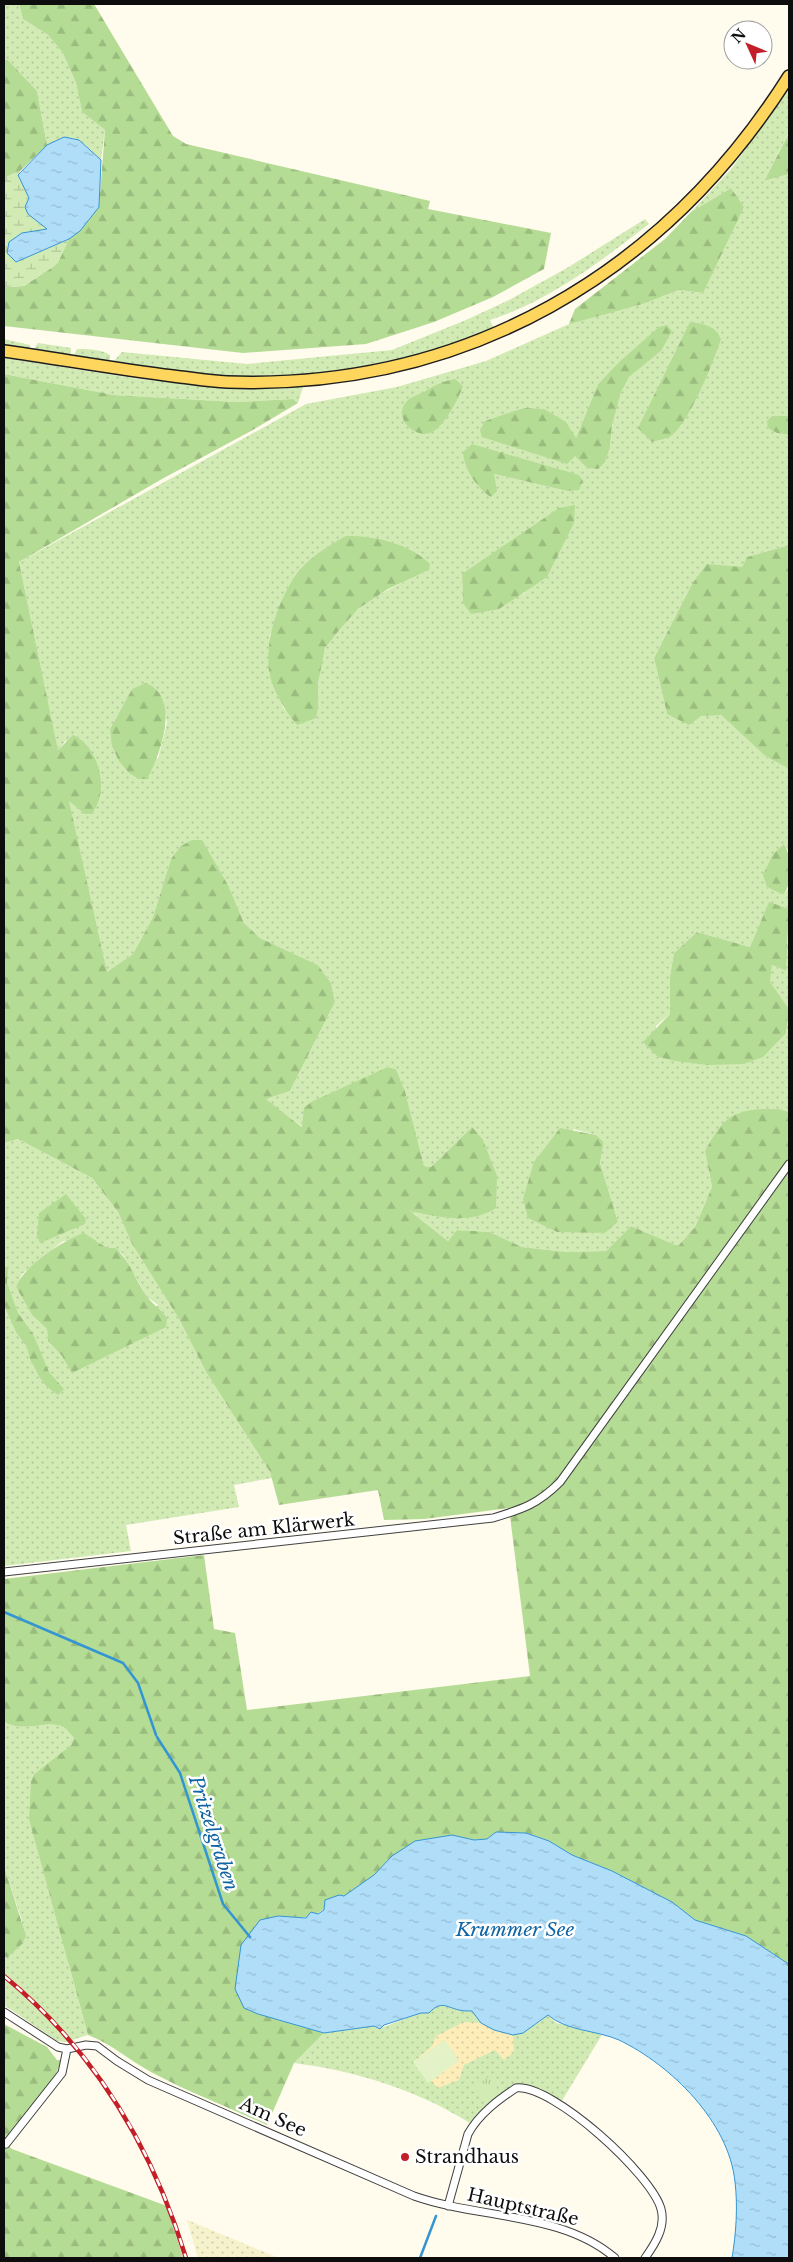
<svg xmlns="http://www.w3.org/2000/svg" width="793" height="2262" font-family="'Libre Baskerville',serif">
<defs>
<pattern id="farmland-dots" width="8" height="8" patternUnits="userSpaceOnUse" patternTransform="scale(1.25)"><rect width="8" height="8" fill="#f6f2cc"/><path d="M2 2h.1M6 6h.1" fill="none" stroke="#d2ceae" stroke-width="1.8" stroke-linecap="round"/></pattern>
<pattern id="grass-dots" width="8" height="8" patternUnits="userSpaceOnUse" patternTransform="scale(1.25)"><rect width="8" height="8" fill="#d2ebb5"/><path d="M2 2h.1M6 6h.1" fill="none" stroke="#b3c89a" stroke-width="1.8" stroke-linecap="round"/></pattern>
<pattern id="forest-firs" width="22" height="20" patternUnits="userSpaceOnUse" patternTransform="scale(1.25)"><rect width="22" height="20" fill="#b5dc94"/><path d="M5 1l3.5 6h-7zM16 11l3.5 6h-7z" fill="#9abc7e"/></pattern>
<pattern id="wetland-marsh" width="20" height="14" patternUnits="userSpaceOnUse" patternTransform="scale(1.25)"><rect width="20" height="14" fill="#d2ebb5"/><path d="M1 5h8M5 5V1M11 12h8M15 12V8" fill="none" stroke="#b3c89a"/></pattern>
<pattern id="sand-dots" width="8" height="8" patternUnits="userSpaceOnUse" patternTransform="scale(1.25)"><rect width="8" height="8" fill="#fdedb8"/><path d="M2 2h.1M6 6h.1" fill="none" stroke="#d8ca9d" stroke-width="1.8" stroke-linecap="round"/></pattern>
<pattern id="park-tufts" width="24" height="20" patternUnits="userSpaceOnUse" patternTransform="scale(1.25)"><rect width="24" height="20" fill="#d2ebb5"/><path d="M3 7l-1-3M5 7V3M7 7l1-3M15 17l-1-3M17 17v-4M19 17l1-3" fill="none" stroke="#b3c89a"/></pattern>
<pattern id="water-ripples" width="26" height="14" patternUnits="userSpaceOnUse" patternTransform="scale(1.25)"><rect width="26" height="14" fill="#b0def9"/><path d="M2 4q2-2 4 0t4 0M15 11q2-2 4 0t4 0" fill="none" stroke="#96bdd4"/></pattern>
</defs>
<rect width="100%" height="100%" fill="#fffbed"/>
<path fill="url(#farmland-dots)" d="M 187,2220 L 279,2258 L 198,2258 Z"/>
<path fill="url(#grass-dots)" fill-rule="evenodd" d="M 4,4 L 19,4 L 23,19 L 48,35 L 63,53 L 76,83 L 82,112 L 105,130 L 101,160 C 80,140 77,131 47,145 L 37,91 L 8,60 L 4,59 Z
M 789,88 L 789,132 L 764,181 L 789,174 L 789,416 L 772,416 L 777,433 L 789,435 L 789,545 L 747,557 L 742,567 L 692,584 L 654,658 L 667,714 L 721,715 L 765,756 L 789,769 L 789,852 L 784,844 L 767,887 L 783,895 L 789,888 L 789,909 L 769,903 L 750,947 L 697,932 L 674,953 L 670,976 L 670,1014 L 656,1026 L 658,1057 L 706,1065 L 786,1033 L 789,1009 L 789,1112 L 784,1110 L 705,1151 L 712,1187 L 695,1227 L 678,1246 L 631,1226 L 606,1251 L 566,1252 L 522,1247 L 490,1232 L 457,1230 L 448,1241 L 409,1210 L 472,1127 L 431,1167 L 424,1166 L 405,1091 L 396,1069 L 388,1067 L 303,1116 L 303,1127 L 265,1099 L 290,1091 L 335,1002 L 331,983 L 318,965 L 260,938 L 244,923 L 229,887 L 171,859 L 153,917 L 133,954 L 107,973 L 68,800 L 66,740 L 58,751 L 19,562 L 306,404 L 397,387 L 486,361 L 569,324 L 580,307 L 612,312 L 643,304 L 679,290 L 703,293 L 734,192 L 731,188 L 691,212 L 732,168 ZM 659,328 L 661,351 C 651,359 640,367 630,376 C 614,392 612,426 610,447 L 587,468 L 575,456 L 485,421 L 524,408 L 576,438 L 598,384 L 620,361 ZM 472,444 L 567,491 L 494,474 ZM 429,570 C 390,588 347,607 326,647 C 317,664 318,688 318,707 L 284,709 L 269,672 L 270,634 ZM 462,574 L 526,593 L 463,603 ZM 132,689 L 163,701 L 167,723 L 158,759 L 110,729 ZM 573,1129 L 596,1135 L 604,1142 L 600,1163 L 618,1222 L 605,1233 L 583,1231 Z
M 645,219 L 649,224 C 600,262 549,301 490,320 L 494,329 C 390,370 287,383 177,373 C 119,367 61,355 4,346 L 4,339 L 30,345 L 30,348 L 34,349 L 38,343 L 71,348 L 71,355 L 74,355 L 77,349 C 88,349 101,349 110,355 L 110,361 L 113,362 L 122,352 L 247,364 L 392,350 L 466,320 L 509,300 L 567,268 Z
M 4,358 L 139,379 L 198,385 L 303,387 L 298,403 L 293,399 L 236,402 L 114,395 L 4,374 Z
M 789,941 L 789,1009 L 769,982 L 772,965 L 786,971 L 786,947 Z
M 18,1139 L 92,1178 L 118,1212 L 132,1244 L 179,1319 L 206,1372 L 270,1472 L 272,1478 L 234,1485 L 239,1507 L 126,1525 L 131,1551 L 4,1566 L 4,1143 ZM 63,1241 L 97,1241 L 107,1249 L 122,1253 L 147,1297 L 158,1305 L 62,1356 L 48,1341 L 47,1329 L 32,1315 L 16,1287 L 22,1274 Z
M 4,1722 C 26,1734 47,1719 63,1727 C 67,1729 71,1735 74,1738 L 71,1745 L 34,1774 L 69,1966 L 88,2035 L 66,2042 L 57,2041 L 4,2005 L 4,1957 L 8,1957 L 22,1921 L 4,1866 Z
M 443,2004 L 459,2010 L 472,2011 L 481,2023 L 535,2025 L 548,2015 L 556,2023 L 603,2033 L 560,2104 L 516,2088 L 473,2125 C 420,2091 357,2071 294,2063 L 324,2033 L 374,2026 L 378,2029 L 421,2013 L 429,2013 L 435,2007 Z"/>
<path fill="url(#forest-firs)" d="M 19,4 L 94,4 L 173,136 L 186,144 L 430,201 L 428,209 L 551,233 L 544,269 L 493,297 L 434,322 L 366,344 L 243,353 L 4,326 L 4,287 L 24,286 L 57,264 L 69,239 L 80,231 L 99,207 L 105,130 L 82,112 L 76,83 L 63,53 L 48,35 L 23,19 Z
M 4,59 L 8,60 L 37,91 L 47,145 L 20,171 L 4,178 Z
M 789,133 L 789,174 L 764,181 Z
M 731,188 L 744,207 L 703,293 L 679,290 L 643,304 L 569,324 L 575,309 L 665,239 L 691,212 Z
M 690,322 C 704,324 715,325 721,339 C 714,361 689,423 671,436 C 666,439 658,440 652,442 L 638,428 Z
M 667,325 L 672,331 L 661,351 L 629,377 L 621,392 L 612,425 L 610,447 L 605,462 L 598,469 L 587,468 L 575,456 L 567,464 L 482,437 L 480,430 L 485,421 L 508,413 L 524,408 L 544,409 L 566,422 L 576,438 L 598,384 L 620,361 L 659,327 Z
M 4,374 L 114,395 L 236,402 L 293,399 L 298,403 L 251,431 L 162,479 L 19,562 L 58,750 L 73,735 C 99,746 111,793 91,814 L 85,814 L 69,801 L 107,972 L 133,954 L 153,917 L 171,859 L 181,846 L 192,840 L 202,840 L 229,887 L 244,923 L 260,938 L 318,965 L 331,983 L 335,1002 L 290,1091 L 266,1099 L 302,1127 L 304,1108 L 311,1102 L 388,1067 L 396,1069 L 405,1091 L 424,1166 L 431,1167 L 472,1127 L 483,1140 L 497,1176 L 496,1208 C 470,1225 438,1217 410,1211 L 448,1241 L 457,1230 L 490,1232 L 522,1247 L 566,1252 L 606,1251 L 631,1226 L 678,1246 L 695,1227 L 712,1187 L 705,1151 C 721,1123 728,1111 762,1109 C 771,1109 781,1108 789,1112 L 789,1967 L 787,1963 L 746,1936 L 695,1920 L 672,1902 L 612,1871 L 572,1855 L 549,1841 L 526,1833 L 496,1832 L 487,1839 L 474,1840 L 452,1835 L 392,1856 L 374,1875 L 344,1896 L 339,1895 C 317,1918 309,1920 278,1916 L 258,2014 L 324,2033 L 294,2063 L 267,2125 C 228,2107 188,2092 151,2072 C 129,2060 112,2044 88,2035 L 29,1819 L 31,1782 L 34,1774 L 71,1745 L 74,1738 C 71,1735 67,1729 63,1727 C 47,1719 26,1734 4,1722 L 4,1579 L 204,1555 L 214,1629 L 235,1633 L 247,1710 L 530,1676 L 509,1508 L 424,1519 L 384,1520 L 378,1490 L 279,1505 L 270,1472 L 206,1372 L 179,1319 L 132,1244 L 118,1212 L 92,1178 L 18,1139 L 4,1143 Z
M 455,379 L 463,386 C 459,398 446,423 434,431 C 417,442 391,418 407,401 C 411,397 419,394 424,392 C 435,385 443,381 455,379 Z
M 772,416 L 789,416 L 789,435 L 777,433 L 768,428 L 767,421 Z
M 472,444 L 579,475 L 583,481 L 579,490 L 567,491 L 494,474 L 497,491 L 491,497 C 477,488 464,469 463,452 Z
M 575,505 L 574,523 L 547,577 L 499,609 L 471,614 L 463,603 L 462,574 L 559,508 Z
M 346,536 C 376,536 408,543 430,564 L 429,570 L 388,589 L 358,609 L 340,629 L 325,648 L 318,683 L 318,707 L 316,718 L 297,725 C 285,710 272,690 269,671 C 265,639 278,602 295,576 C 308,558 328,546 346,536 Z
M 789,545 L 789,769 L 765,756 L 721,715 L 701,716 L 689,725 L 667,714 L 654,658 L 692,584 L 707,564 L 742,567 L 747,557 Z
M 146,683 C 182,698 160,755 147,779 L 139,779 L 129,773 L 119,761 L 112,746 L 110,729 L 132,689 Z
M 784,844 C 792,857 793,883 783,895 L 767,887 L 763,875 L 773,854 Z
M 769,902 L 789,909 L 786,971 L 772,965 L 770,982 L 789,1009 L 786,1033 L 763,1057 L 744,1064 L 706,1065 L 676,1061 L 658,1057 L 643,1042 L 670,1014 L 670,976 L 674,953 L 697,932 L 750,947 Z
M 560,1128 L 596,1135 L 604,1142 L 600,1163 L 618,1222 L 605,1233 L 557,1232 L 528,1218 L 523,1199 L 534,1162 Z
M 66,1194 L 86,1219 L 85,1224 L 40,1243 L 37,1235 L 39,1213 Z
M 84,1233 L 107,1248 L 115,1248 C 130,1260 135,1280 146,1295 C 151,1303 161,1309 167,1318 L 166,1327 L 72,1373 L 62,1356 L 48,1341 L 47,1329 L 32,1315 L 16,1287 C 22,1267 65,1239 84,1233 Z
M 4,1266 L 8,1269 L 7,1283 L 18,1313 L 33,1334 L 49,1372 L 64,1389 L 58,1395 L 47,1387 L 40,1378 L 30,1359 L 27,1347 L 16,1332 L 4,1305 Z
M 4,1866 L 26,1936 L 22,1944 L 8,1957 L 4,1957 Z
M 4,2024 L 47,2047 L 57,2060 L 61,2060 L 54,2080 L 4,2141 L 12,2149 L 167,2206 L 183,2258 L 4,2258 Z"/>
<path fill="url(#wetland-marsh)" d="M 20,171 L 18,175 L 29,198 L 25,207 L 38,222 L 48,229 L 16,262 L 69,239 L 57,264 L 24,286 L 4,287 L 4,178 Z"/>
<path fill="url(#sand-dots)" d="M 464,2022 L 481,2023 L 494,2030 L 513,2035 L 514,2052 L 504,2060 L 495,2050 L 464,2065 L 459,2080 L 438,2088 L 413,2062 L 432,2046 L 436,2036 Z"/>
<path fill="url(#park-tufts)" d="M 492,2077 L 497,2088 L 495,2095 L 484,2103 L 473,2090 L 486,2078 Z"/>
<path fill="#e4f2c8" d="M 445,2040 L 459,2061 L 428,2083 L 413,2062 Z"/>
<path fill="url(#water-ripples)" stroke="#3495d3" d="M 64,137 L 79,140 L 101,160 L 99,207 L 80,231 L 69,239 L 16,262 L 7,253 L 9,242 L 22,233 L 47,229 L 28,214 L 25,207 L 29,198 L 18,175 L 47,145 Z
M 496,1832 L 526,1833 L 549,1841 L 572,1855 L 612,1871 L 672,1902 L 695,1920 L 746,1936 L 787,1963 L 789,1967 L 789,2258 L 732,2258 C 736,2234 738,2207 735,2182 C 729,2122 671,2065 619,2040 C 596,2030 566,2031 548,2015 L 523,2033 L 513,2035 L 494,2030 L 481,2023 L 472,2011 C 468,2011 463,2011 459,2010 C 446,2007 441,2000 429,2013 L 421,2013 L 384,2025 L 380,2029 L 374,2026 L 324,2033 L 258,2014 L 244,2008 L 235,1989 L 241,1945 L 260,1920 L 278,1916 L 306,1918 L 311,1912 L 318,1914 L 324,1910 L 325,1900 L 339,1895 L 344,1896 L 374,1875 L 392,1856 L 415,1841 L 452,1835 L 474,1840 L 487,1839 Z"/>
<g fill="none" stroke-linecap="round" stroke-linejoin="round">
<path stroke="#3495d3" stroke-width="2.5" d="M 4,1612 L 123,1663 L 138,1683 L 156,1735
M 157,1737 L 180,1773 L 223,1904 L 250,1937
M 420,2258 L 436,2216"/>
<g stroke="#404040" stroke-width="9">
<path id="street" d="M 4,1572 L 493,1518 C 523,1509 538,1504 560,1482 L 789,1164
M 4,2012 L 58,2047 L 67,2049 L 86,2045 L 97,2046 L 117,2061 L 148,2080 L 414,2196 C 479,2219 562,2212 615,2258
M 6,2144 L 62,2073 L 67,2049
M 448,2206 L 468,2134 C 479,2114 498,2100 516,2088 C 553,2084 652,2175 661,2209 C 666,2227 655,2244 645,2258"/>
</g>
<g stroke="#1e1e1e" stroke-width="14">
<path id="primary" d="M 4,351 C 60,359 116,369 173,376 C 191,378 209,381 227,382 C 465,390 663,275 789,76"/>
</g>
<use href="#street" stroke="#fff" stroke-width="7"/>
<use href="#primary" stroke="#fed65e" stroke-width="11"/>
<g stroke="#c31f28" stroke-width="4.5">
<path id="rail" d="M 4,1976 C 95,2051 152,2146 186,2258"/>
</g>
<use href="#rail" stroke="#fff" stroke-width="2.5" stroke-dasharray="8" stroke-linecap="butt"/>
</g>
<circle fill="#c31f28" stroke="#fff" stroke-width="2" cx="405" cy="2157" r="5"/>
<g text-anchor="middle" stroke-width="5" stroke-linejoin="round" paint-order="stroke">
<g font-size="18" fill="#0d0d0d" stroke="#fff">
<text transform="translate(264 1529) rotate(-6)" y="6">Straße am Klärwerk</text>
<text transform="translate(273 2117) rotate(24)" y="6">Am See</text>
<text transform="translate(523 2207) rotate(13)" y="6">Hauptstraße</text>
</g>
<g font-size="18" fill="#0d0d0d" stroke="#fff" text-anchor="start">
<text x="415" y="2163">Strandhaus</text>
</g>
<g font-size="19" font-style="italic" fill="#1165a4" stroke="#fff">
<text transform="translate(214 1833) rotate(72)" y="7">Pritzelgraben</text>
<text x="515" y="1936">Krummer See</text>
</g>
</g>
<rect width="793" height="2262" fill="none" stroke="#0d0d0d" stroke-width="10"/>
<g transform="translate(748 45) rotate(314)"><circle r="24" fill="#ffffff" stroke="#9e9e9e"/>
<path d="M0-4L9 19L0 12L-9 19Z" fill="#c31f28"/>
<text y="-8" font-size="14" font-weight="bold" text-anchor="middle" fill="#0d0d0d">N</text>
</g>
</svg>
